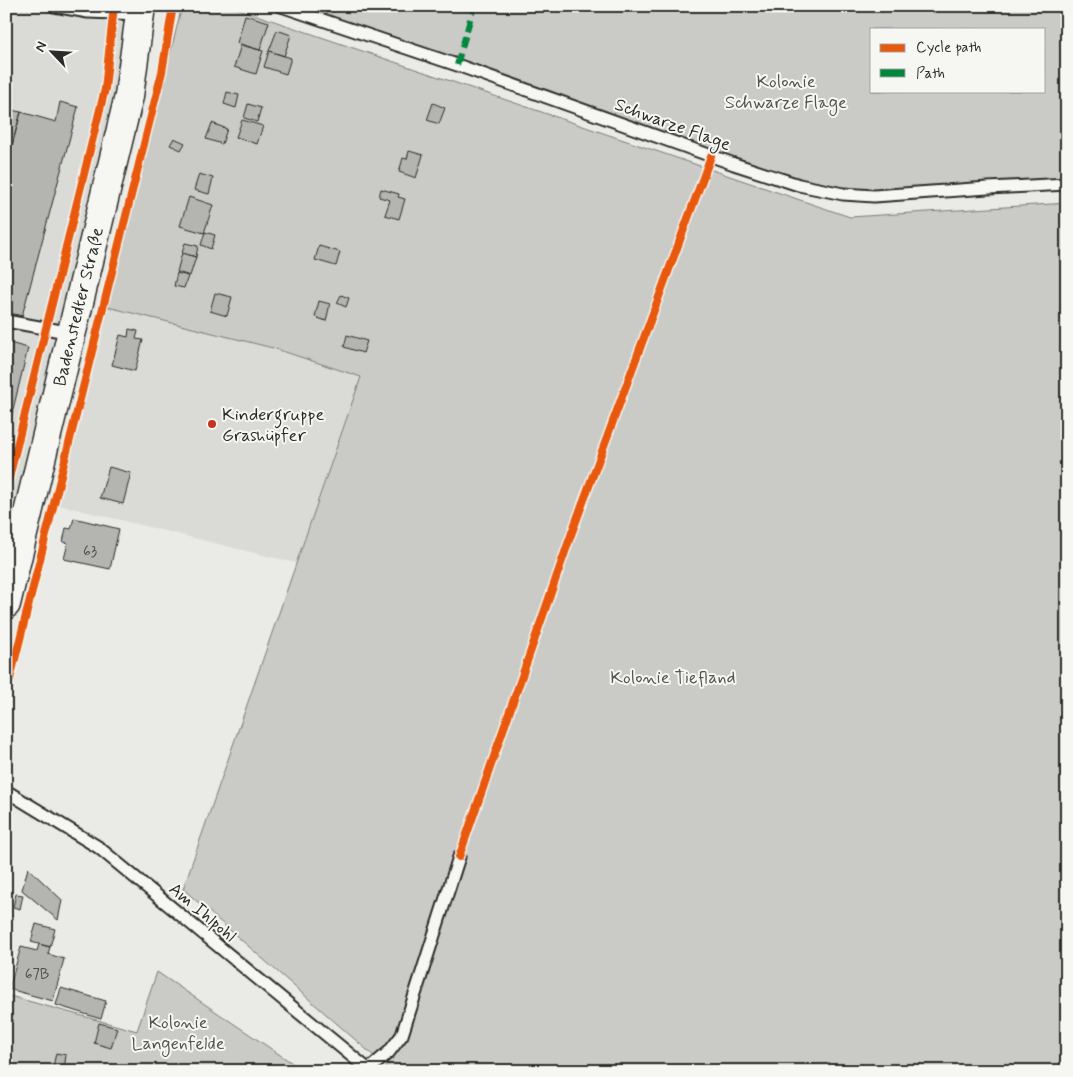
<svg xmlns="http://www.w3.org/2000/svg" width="1073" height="1077" font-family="Mynerve,sans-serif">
<rect width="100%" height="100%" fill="#eaeae6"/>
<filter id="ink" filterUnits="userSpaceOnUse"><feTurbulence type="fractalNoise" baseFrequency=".02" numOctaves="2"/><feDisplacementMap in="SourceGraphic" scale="10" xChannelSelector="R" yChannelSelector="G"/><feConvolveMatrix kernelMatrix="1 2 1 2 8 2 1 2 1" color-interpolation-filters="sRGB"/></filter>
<g filter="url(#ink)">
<path fill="#dadad6" d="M 6,6 L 141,6 L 6,604 Z
M 108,307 L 273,348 L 361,377 L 296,563 L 59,505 Z"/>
<path fill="#cacac7" stroke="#7a7a79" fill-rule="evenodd" d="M 182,6 L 230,6 L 850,217 L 1067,203 L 1067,1071 L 391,1071 L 183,889 L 361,377 L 273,348 L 108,307 Z
M 300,6 L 1067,6 L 1067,184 L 874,196 L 799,185 L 468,69 ZM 872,29 L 1044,29 L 1044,91 L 872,91 Z
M 157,972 L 304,1071 L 6,1071 L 6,995 L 137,1031 Z"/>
<path fill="#b4b4b1" stroke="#2b2b2b" d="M 245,15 L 269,22 L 260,50 L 237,43 Z
M 277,30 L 291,35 L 284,56 L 269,51 Z
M 241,45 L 263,51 L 256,74 L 234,67 Z
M 269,51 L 291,58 L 286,74 L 264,67 Z
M 227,92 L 239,95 L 236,108 L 224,104 Z
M 60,102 L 78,107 L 22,316 L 6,312 L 6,167 L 21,112 L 56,122 Z
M 433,103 L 445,108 L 439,124 L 427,120 Z
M 248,104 L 261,108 L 257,122 L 244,118 Z
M 6,109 L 21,112 L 6,167 Z
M 242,120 L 263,126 L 257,144 L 236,137 Z
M 212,123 L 227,129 L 222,144 L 206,139 Z
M 174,138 L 185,143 L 181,150 L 170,145 Z
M 409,151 L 423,155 L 416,178 L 399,172 L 403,158 L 407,159 Z
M 199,174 L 213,178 L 209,194 L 194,190 Z
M 381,189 L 399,194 L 398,197 L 405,199 L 399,219 L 385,215 L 390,200 L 379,197 Z
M 189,197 L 213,205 L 204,233 L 180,226 Z
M 205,232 L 215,235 L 211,249 L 201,245 Z
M 185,243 L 198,246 L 196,257 L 182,253 Z
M 319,246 L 340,252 L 336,266 L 315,260 Z
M 182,253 L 196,257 L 190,276 L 177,272 Z
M 177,273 L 188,276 L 184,288 L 174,286 Z
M 215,293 L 232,297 L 227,316 L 210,311 Z
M 341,295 L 349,298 L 346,307 L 337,303 Z
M 319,301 L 330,304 L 326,321 L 315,317 Z
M 129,329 L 138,331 L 136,339 L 143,340 L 135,371 L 112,365 L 120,335 L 128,337 Z
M 347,335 L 367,341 L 363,353 L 344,347 Z
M 6,342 L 28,348 L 6,438 Z
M 109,467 L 131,473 L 123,504 L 100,498 Z
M 74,518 L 119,529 L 110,569 L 64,559 L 68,543 L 63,542 L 66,528 L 71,529 Z
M 28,868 L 62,900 L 58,920 L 22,890 Z
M 16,894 L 23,895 L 20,909 L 13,907 Z
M 36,924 L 55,929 L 50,947 L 31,942 Z
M 39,944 L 50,947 L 48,954 L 64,959 L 53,1001 L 9,989 L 21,947 L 37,951 Z
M 61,988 L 106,1001 L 101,1019 L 56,1005 Z
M 99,1023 L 117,1028 L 111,1048 L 94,1043 Z
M 56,1053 L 66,1055 L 64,1069 L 53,1067 Z"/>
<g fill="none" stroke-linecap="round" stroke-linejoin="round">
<g stroke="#2b2b2b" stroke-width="15">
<path id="lane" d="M 54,6 L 88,12 L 140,14
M 281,6 L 457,65 L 734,164 L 799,185 L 843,194 L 874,196 L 988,188 L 1067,184
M 6,321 L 72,333
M 6,791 L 98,847 L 370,1071
M 368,1070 L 389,1052 L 402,1035 L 459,857"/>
</g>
<g stroke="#2b2b2b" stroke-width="31">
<g id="secondary">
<path id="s1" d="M 6,604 L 129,96 L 141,6"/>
</g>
</g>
<use href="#lane" stroke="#f6f6f2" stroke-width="11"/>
<use href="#secondary" stroke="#f6f6f2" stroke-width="28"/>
<path stroke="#00873e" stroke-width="6" stroke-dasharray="12 6" stroke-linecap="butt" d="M 457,65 L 474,6"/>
<g stroke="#f6f6f2" stroke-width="11">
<path id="cycleway" d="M 6,490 L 105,89 L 114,6
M 6,695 L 162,72 L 173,6
M 459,857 L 571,535 L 711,156"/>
</g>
<use href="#cycleway" stroke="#e8590c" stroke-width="8"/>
</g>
</g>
<circle fill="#c8321e" stroke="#f6f6f2" stroke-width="2" cx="212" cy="424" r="5"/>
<g text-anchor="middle" stroke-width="4" stroke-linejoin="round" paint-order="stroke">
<g font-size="15" fill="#4d4d4c">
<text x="90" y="556">63</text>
<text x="37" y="979">67B</text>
</g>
<g font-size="18" fill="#535352" stroke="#f6f6f2">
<text x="786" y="87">Kolonie<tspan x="786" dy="21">Schwarze Flage</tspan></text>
<text x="673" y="683">Kolonie Tiefland</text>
<text x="178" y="1028">Kolonie<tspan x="178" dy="21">Langenfelde</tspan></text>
</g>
<g font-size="18" fill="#2b2b2b" stroke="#f6f6f2">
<text transform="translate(673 124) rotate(20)" y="6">Schwarze Flage</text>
<text dy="6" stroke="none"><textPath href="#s1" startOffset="306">Badenstedter Straße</textPath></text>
<text transform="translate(203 912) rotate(40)" y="6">Am Ihlpohl</text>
</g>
<g font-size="18" fill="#2b2b2b" stroke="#f6f6f2" text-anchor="start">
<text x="222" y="420">Kindergruppe<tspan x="222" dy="21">Grashüpfer</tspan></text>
</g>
</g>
<rect width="1073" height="1077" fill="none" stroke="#f6f6f2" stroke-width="25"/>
<rect x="12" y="12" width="1048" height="1052" fill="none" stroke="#2b2b2b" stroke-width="2" filter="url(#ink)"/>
<rect x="870" y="28" width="175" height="65" fill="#f6f6f2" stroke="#a5a5a2"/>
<rect x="880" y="44" width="25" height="8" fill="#e8590c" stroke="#a5a5a2"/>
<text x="916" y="52" font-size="15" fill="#2b2b2b">Cycle path</text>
<rect x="880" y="69" width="25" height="8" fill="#00873e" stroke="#a5a5a2"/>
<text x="916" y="78" font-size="15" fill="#2b2b2b">Path</text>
<g transform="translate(52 52) rotate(295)" stroke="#f6f6f2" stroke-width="4" paint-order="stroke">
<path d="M0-4L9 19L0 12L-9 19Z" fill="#2b2b2b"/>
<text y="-8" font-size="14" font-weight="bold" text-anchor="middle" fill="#2b2b2b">N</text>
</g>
</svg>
